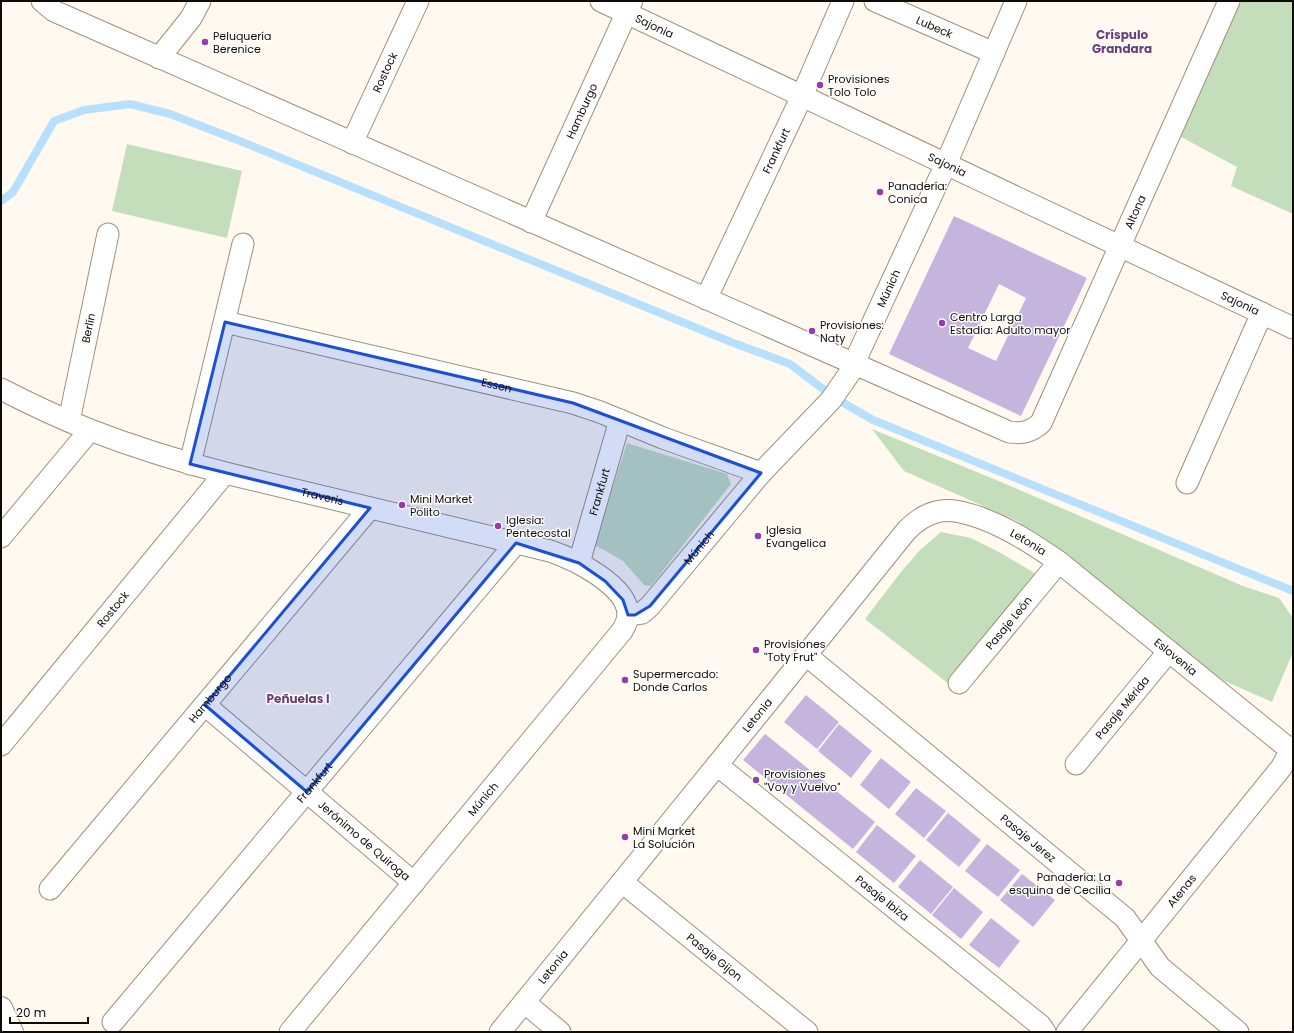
<svg xmlns="http://www.w3.org/2000/svg" width="1294" height="1033" font-family="Poppins,sans-serif">
<rect width="100%" height="100%" fill="#fff9ef"/>
<path fill="#c4debb" d="M 1223,1 L 1293,1 L 1293,214 L 1231,186 L 1237,167 L 1170,131 Z
M 127,144 L 242,171 L 227,238 L 112,211 Z
M 872,429 L 1001,482 L 1243,586 L 1279,598 L 1293,618 L 1293,652 L 1272,702 L 1211,675 L 1145,625 L 1019,522 L 904,471 Z
M 627,443 L 727,474 L 731,484 L 651,586 L 644,585 L 623,561 L 606,551 L 594,545 Z
M 941,532 L 971,538 L 999,552 L 1038,575 L 949,684 L 865,619 L 901,572 L 920,550 Z"/>
<g fill="none" stroke-linecap="round" stroke-linejoin="round">
<path stroke="#b6e0fd" stroke-width="8" d="M 1,201 L 13,192 L 54,121 L 84,110 L 130,104 L 170,114 L 240,141 L 731,342 L 790,364 L 835,398 L 873,420 L 1293,591"/>
</g>
<path fill="#c5b4dd" fill-rule="evenodd" d="M 954,216 L 1087,278 L 1021,416 L 889,354 ZM 999,284 L 1026,298 L 996,361 L 968,348 Z
M 806,695 L 839,722 L 817,749 L 784,722 Z
M 839,724 L 872,751 L 851,778 L 818,751 Z
M 765,734 L 875,822 L 853,849 L 743,760 Z
M 881,758 L 911,782 L 889,809 L 860,785 Z
M 916,788 L 946,811 L 924,838 L 895,814 Z
M 948,813 L 981,840 L 959,867 L 926,840 Z
M 877,825 L 916,856 L 894,883 L 856,852 Z
M 987,844 L 1020,870 L 998,897 L 965,871 Z
M 920,860 L 953,887 L 931,914 L 898,887 Z
M 1022,874 L 1055,900 L 1033,927 L 1000,900 Z
M 954,888 L 983,912 L 961,939 L 932,915 Z
M 991,918 L 1020,941 L 999,968 L 969,945 Z"/>
<g fill="none" stroke-linecap="round" stroke-linejoin="round">
<g stroke="#9d9079" stroke-width="23">
<g id="minor">
<path id="s1" d="M 42,1 L 54,11 L 1009,432 C 1022,434 1031,432 1041,423 L 1229,1"/>
<path id="s2" d="M 601,1 L 1293,328"/>
<path id="s3" d="M 875,1 L 994,53"/>
<path d="M 159,58 L 191,18 L 200,1"/>
<path id="s4" d="M 352,143 L 418,1"/>
<path id="s5" d="M 531,222 L 632,1"/>
<path id="s6" d="M 706,299 L 802,96 L 843,1"/>
<path id="s7" d="M 225,322 L 573,403 L 600,412 L 663,438 L 761,473"/>
<path id="s8" d="M 1,389 C 30,404 60,418 90,430 C 134,447 179,461 225,473 L 550,551 C 574,559 627,585 628,614 C 628,621 625,626 622,631 L 290,1032"/>
<path id="s9" d="M 69,421 L 108,234"/>
<path d="M 190,464 L 243,244"/>
<path d="M 1187,483 L 1262,313"/>
<path d="M 1,537 L 90,430"/>
<path id="s10" d="M 579,563 L 620,420"/>
<path id="s11" d="M 628,615 L 642,613 L 650,606 L 761,473 L 831,400 L 849,374 L 946,164 L 1016,1"/>
<path id="s12" d="M 806,655 L 1125,918 L 1160,967 L 1238,1032"/>
<path id="s13" d="M 959,683 L 1059,562"/>
<path id="s14" d="M 205,705 L 414,883"/>
<path id="s15" d="M 1,745 L 225,473"/>
<path id="s16" d="M 1076,764 L 1169,651"/>
<path id="s17" d="M 717,765 L 1040,1025 L 1045,1032"/>
<path id="s18" d="M 622,882 L 807,1032"/>
<path id="s19" d="M 50,889 L 370,508"/>
<path d="M 524,1002 L 560,1032"/>
<path id="s20" d="M 113,1022 L 516,543"/>
<path id="s21" d="M 500,1032 L 717,765 L 907,530 C 915,522 924,515 936,512 C 951,508 966,513 981,518 C 1010,529 1033,544 1059,562 L 1293,752"/>
<path id="s22" d="M 1067,1032 L 1281,768 L 1293,747"/>
</g>
</g>
<g stroke="#9d9079" stroke-width="24">
<path id="secondary" d="M 1,1008 L 12,1032"/>
</g>
<use href="#minor" stroke="#fff" stroke-width="21"/>
<use href="#secondary" stroke="#fff" stroke-width="22"/>
</g>
<path fill="#1d4ed8" fill-opacity="0.2" stroke="#1d4ed8" stroke-width="3" stroke-linejoin="round" d="M 225,322 L 573,403 L 761,473 L 650,606 L 635,615 L 628,615 L 623,600 L 605,581 L 579,563 L 516,543 L 307,792 L 205,705 L 370,508 L 190,464 Z"/>
<g fill="#963ca7" stroke="#fff" stroke-width="1.5">
<circle cx="205" cy="42" r="4"/>
<circle cx="820" cy="85" r="4"/>
<circle cx="880" cy="192" r="4"/>
<circle cx="942" cy="323" r="4"/>
<circle cx="812" cy="331" r="4"/>
<circle cx="402" cy="505" r="4"/>
<circle cx="498" cy="526" r="4"/>
<circle cx="758" cy="536" r="4"/>
<circle cx="756" cy="650" r="4"/>
<circle cx="625" cy="680" r="4"/>
<circle cx="756" cy="780" r="4"/>
<circle cx="625" cy="837" r="4"/>
<circle cx="1119" cy="883" r="4"/>
</g>
<g text-anchor="middle" stroke-width="3" stroke-linejoin="round" paint-order="stroke">
<g font-size="11" fill="#0f0a04" stroke="#fff">
<text dy="4" stroke="none"><textPath href="#s2" startOffset="59">Sajonia</textPath></text>
<text dy="4" stroke="none"><textPath href="#s3" startOffset="65">Lubeck</textPath></text>
<text dy="4" stroke="none"><textPath href="#s4" startOffset="78">Rostock</textPath></text>
<text dy="4" stroke="none"><textPath href="#s5" startOffset="122">Hamburgo</textPath></text>
<text dy="4" stroke="none"><textPath href="#s6" startOffset="164">Frankfurt</textPath></text>
<text dy="4" stroke="none"><textPath href="#s2" startOffset="383">Sajonia</textPath></text>
<text dy="4" stroke="none"><textPath href="#s1" startOffset="1325">Altona</textPath></text>
<text dy="4" stroke="none"><textPath href="#s11" startOffset="425">Múnich</textPath></text>
<text dy="4" stroke="none"><textPath href="#s2" startOffset="707">Sajonia</textPath></text>
<text dy="4" stroke="none"><textPath href="#s9" startOffset="95">Berlín</textPath></text>
<text dy="4" stroke="none"><textPath href="#s7" startOffset="279">Essen</textPath></text>
<text dy="4" stroke="none"><textPath href="#s10" startOffset="74">Frankfurt</textPath></text>
<text dy="4" stroke="none"><textPath href="#s8" startOffset="340">Traveris</textPath></text>
<text dy="4" stroke="none"><textPath href="#s21" startOffset="780">Letonia</textPath></text>
<text dy="4" stroke="none"><textPath href="#s11" startOffset="101">Múnich</textPath></text>
<text dy="4" stroke="none"><textPath href="#s15" startOffset="176">Rostock</textPath></text>
<text dy="4" stroke="none"><textPath href="#s13" startOffset="78">Pasaje León</textPath></text>
<text dy="4" stroke="none"><textPath href="#s21" startOffset="967">Eslovenia</textPath></text>
<text dy="4" stroke="none"><textPath href="#s19" startOffset="249">Hamburgo</textPath></text>
<text dy="4" stroke="none"><textPath href="#s16" startOffset="73">Pasaje Mérida</textPath></text>
<text dy="4" stroke="none"><textPath href="#s21" startOffset="408">Letonia</textPath></text>
<text dy="4" stroke="none"><textPath href="#s20" startOffset="313">Frankfurt</textPath></text>
<text transform="translate(483 799) rotate(-50)" y="4">Múnich</text>
<text dy="4" stroke="none"><textPath href="#s12" startOffset="288">Pasaje Jerez</textPath></text>
<text dy="4" stroke="none"><textPath href="#s14" startOffset="209">Jerónimo de Quiroga</textPath></text>
<text dy="4" stroke="none"><textPath href="#s22" startOffset="182">Atenas</textPath></text>
<text dy="4" stroke="none"><textPath href="#s17" startOffset="212">Pasaje Ibiza</textPath></text>
<text dy="4" stroke="none"><textPath href="#s18" startOffset="119">Pasaje Gijon</textPath></text>
<text dy="4" stroke="none"><textPath href="#s21" startOffset="84">Letonia</textPath></text>
</g>
<g font-size="11" fill="#0f0a04" stroke="#fff" text-anchor="start">
<text x="213" y="40">Peluquería<tspan x="213" dy="13">Berenice</tspan></text>
<text x="828" y="83">Provisiones<tspan x="828" dy="13">Tolo Tolo</tspan></text>
<text x="888" y="190">Panadería:<tspan x="888" dy="13">Conica</tspan></text>
<text x="950" y="321">Centro Larga<tspan x="950" dy="13">Estadia: Adulto mayor</tspan></text>
<text x="820" y="329">Provisiones:<tspan x="820" dy="13">Naty</tspan></text>
<text x="410" y="503">Mini Market<tspan x="410" dy="13">Polito</tspan></text>
<text x="506" y="524">Iglesia:<tspan x="506" dy="13">Pentecostal</tspan></text>
<text x="766" y="534">Iglesia<tspan x="766" dy="13">Evangelica</tspan></text>
<text x="764" y="648">Provisiones<tspan x="764" dy="13">"Toty Frut"</tspan></text>
<text x="633" y="678">Supermercado:<tspan x="633" dy="13">Donde Carlos</tspan></text>
<text x="764" y="778">Provisiones<tspan x="764" dy="13">"Voy y Vuelvo"</tspan></text>
<text x="633" y="835">Mini Market<tspan x="633" dy="13">La Solución</tspan></text>
<text x="1111" y="881" text-anchor="end">Panadería: La<tspan x="1111" dy="13">esquina de Cecilia</tspan></text>
</g>
<g font-size="12" font-weight="bold" fill="#6a3d73" stroke="#fff">
<text x="1122" y="39">Críspulo<tspan x="1122" dy="14">Grandara</tspan></text>
<text x="298" y="703">Peñuelas I</text>
</g>
</g>
<rect width="1294" height="1033" fill="none" stroke="#0f0a04" stroke-width="4"/>
<path d="M10 1017v6h78v-6" fill="none" stroke="#0f0a04" stroke-width="2"/>
<text x="16" y="1017" font-size="12" fill="#0f0a04" stroke="#ffffff" stroke-width="3" paint-order="stroke">20 m</text>
</svg>
